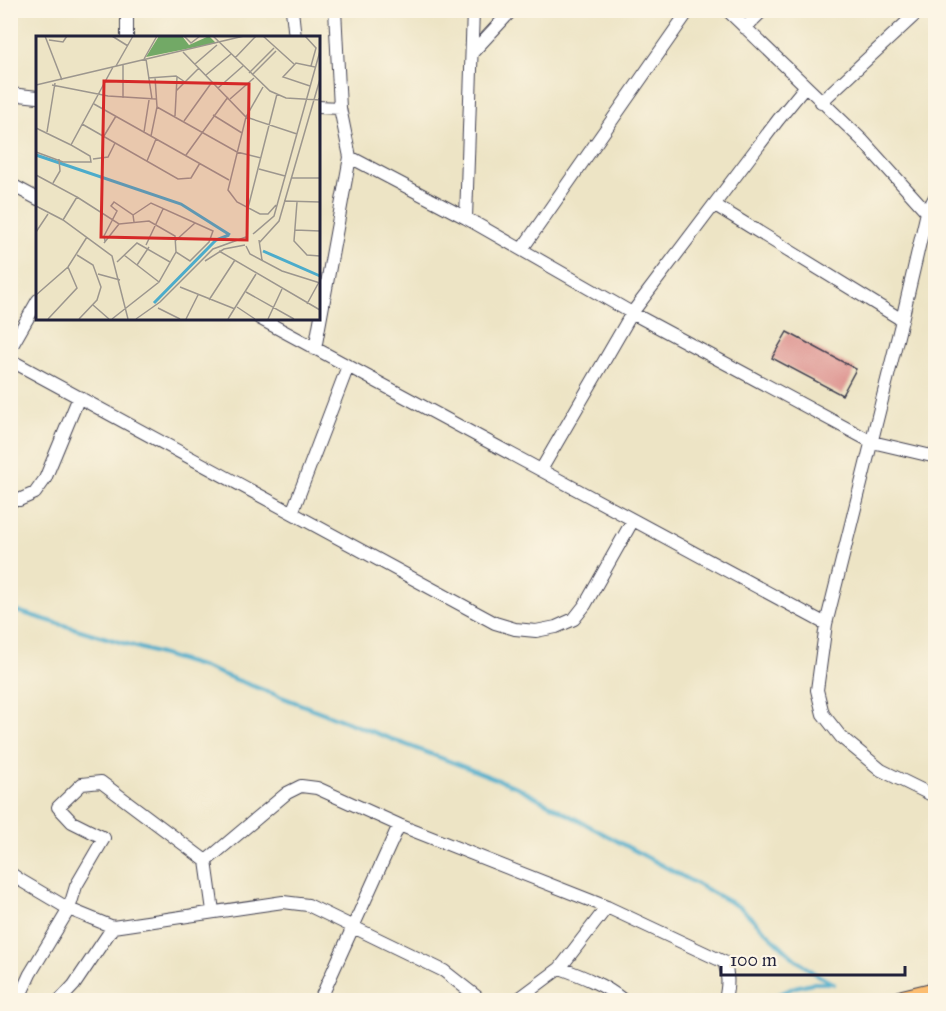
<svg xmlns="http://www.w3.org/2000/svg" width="946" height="1011" font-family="'IM FELL Great Primer',serif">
<rect width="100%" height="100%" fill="#fcf5e5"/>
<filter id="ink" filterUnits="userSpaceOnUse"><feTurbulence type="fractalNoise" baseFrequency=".0167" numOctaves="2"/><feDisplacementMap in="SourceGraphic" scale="12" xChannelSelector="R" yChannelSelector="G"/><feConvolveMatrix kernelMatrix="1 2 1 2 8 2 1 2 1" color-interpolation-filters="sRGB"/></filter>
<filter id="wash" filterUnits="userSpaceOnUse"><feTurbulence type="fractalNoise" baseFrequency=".008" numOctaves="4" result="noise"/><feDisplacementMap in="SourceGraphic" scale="24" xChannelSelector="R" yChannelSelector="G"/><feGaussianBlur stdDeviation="1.35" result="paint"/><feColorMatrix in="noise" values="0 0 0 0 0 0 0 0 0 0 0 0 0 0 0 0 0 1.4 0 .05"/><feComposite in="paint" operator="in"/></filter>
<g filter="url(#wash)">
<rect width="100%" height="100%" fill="#ede4c5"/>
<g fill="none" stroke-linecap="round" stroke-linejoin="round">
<path stroke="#4caccb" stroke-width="4" d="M 10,609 L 203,667 L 517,787 L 741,908 L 795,959 L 814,973 L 834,984
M 767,1000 L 795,987 L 812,983 L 831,983"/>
</g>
<g id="blocks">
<path fill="#df9994" d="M 787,332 L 856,369 L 842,395 L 772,358 Z"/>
</g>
</g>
<g filter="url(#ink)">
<use href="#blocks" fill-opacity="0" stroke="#403f50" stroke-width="1.5"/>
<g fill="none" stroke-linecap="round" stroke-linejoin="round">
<g stroke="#403f50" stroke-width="14">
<path id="street" d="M 127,10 L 127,38
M 292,10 L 295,38
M 727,10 L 862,140 L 927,212 L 936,218
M 745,28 L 763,10
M 472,53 L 512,10
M 10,94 L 38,97
M 821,102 L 920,10
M 318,107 L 340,108
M 350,157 L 466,218 L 632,313 L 872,442 L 936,457
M 10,184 L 38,199
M 936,195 L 927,212 L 902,320 L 826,624 L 817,690 L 823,714 L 841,737 L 881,770 L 936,797
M 715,205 L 902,320
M 466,218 L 473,10
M 522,249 L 689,10
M 259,318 L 826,624
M 10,349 L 38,300
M 315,349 L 350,157 L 340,108 L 335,10
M 10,360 L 495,623 L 515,629 L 536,631 L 556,627 L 574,619 L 585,605 L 633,520
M 541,470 L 632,313 L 778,120 L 805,87
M 10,500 L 19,500 L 35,493 L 45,479 L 79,397
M 292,513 L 348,366
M 206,861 L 287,793 L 301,786 L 317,788 L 399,825 L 607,907 L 724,962 C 729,976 728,986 725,1000
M 10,873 L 20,880 L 69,909 L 113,927 L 283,902 L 308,905 L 444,971 L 477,997 L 477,1000
M 560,968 C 582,976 605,985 623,1000
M 18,1000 L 30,974 L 69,909 L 76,886 L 104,838 L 72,822 L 58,807 L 82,784 L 101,782 L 206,861 L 213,911
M 60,1000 L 74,985 L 113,927
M 320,1000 L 399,825
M 517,1000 L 560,968 L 607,907"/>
</g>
<g stroke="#403f50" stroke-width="22">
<path id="primary" d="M 903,1000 L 936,992"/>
</g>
<path stroke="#403f50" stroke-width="2" stroke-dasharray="4.5 4.5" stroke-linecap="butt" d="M 858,1000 L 889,992"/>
<use href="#street" stroke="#fff" stroke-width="12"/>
<use href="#primary" stroke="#fcbd6f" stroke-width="20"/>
</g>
</g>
<g transform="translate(36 36)">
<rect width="284" height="284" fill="#ede4c5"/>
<path d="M 123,0 L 146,0 L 153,9 L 173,0 L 180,7 L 110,21 Z" fill="#72a966"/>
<path fill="none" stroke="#4caccb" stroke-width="3" d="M 0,119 L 145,168 L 194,199M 227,215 L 284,240M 118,267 L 180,204 L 193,199"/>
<path fill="none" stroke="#9c968e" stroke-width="1.5" d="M 9,0 L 26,44M 76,0 L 92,10M 148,0 L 155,7 L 164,0M 177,0 L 234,55 L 250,62 L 284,64M 227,0 L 258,28M 269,0 L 280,12 L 275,30M 13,4 L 27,6 L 31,0M 147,16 L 210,81 L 261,98M 199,22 L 220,0M 108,23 L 121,0M 110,23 L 116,63M 87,28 L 87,62M 159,28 L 181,9M 80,30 L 97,0M 213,37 L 238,12M 170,39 L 195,18M 216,39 L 240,15M 112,42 L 140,40 L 149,46M 0,49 L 208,0M 16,49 L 72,60 L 120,63M 274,50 L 247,41 L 260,27 L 279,31M 227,51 L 210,81 L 192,154 L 201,166 L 224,178 L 232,178 L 240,169M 182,52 L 207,30M 140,55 L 163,32M 283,62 L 284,139M 194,63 L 218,42M 58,68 L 193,144M 121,71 L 201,116 L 225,122M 177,79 L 206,97M 139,80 L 141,41M 148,85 L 176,46M 46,88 L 142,143 L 155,142 L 164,127M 0,92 L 35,109M 11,96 L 19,47M 108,96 L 113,64M 68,100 L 80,80M 115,100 L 121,71 L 119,41M 0,116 L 27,126 L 55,126 L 54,120 L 35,109 L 77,31M 150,119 L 192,61M 57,123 L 72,121 L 79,107M 111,125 L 120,103M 223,133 L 249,140M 0,139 L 41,161 L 27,184M 256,142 L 284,142M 17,147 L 24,135 L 23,123M 41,161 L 83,188 L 113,185 L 139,200 L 140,216 L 123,246 L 76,283M 248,165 L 284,166M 261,166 L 258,205 L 271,219 L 284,220M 0,170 L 27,184 L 76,220 L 92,283M 212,172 L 241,58M 97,179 L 115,167 L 177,195 L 173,206 L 154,225 L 140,216M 259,194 L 284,195M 0,196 L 12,178M 217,198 L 238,180 L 284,15M 223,204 L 226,224M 69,205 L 68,200 L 81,175 L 75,170 L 78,166 L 97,179 L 98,186M 139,205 L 159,187M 68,207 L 83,188M 223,207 L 243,185 L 284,43M 110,209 L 127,173M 210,210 L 214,218 L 246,235 L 284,247M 183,215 L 284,274M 41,219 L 57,229 L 65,251 L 61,264 L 43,283M 88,219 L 123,246M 169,225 L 188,213 L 209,209M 81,226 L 101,207 L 134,226M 101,229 L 113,211M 62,238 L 84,244M 144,251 L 199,273M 210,256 L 258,283M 0,259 L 32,231 L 51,201M 173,264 L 199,224M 271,268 L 283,246M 57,269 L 73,283M 201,271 L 219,283M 122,272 L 144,283M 12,283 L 41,252 L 32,231M 100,283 L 124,266 L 177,213 L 210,201M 150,283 L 162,259M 192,283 L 220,238M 232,283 L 246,253"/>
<path fill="#d62828" fill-opacity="0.15" stroke="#d62828" stroke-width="3" d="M 68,45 L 213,48 L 211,204 L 65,201 Z"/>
<rect width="284" height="284" fill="none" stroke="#22223b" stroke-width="3"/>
</g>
<rect width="946" height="1011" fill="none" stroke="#fcf5e5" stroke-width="36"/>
<path d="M721 966v9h184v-9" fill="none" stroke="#22223b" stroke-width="3"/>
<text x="730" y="966" font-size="18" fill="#22223b" stroke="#fcf5e5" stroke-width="4.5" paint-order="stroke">100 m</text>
</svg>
